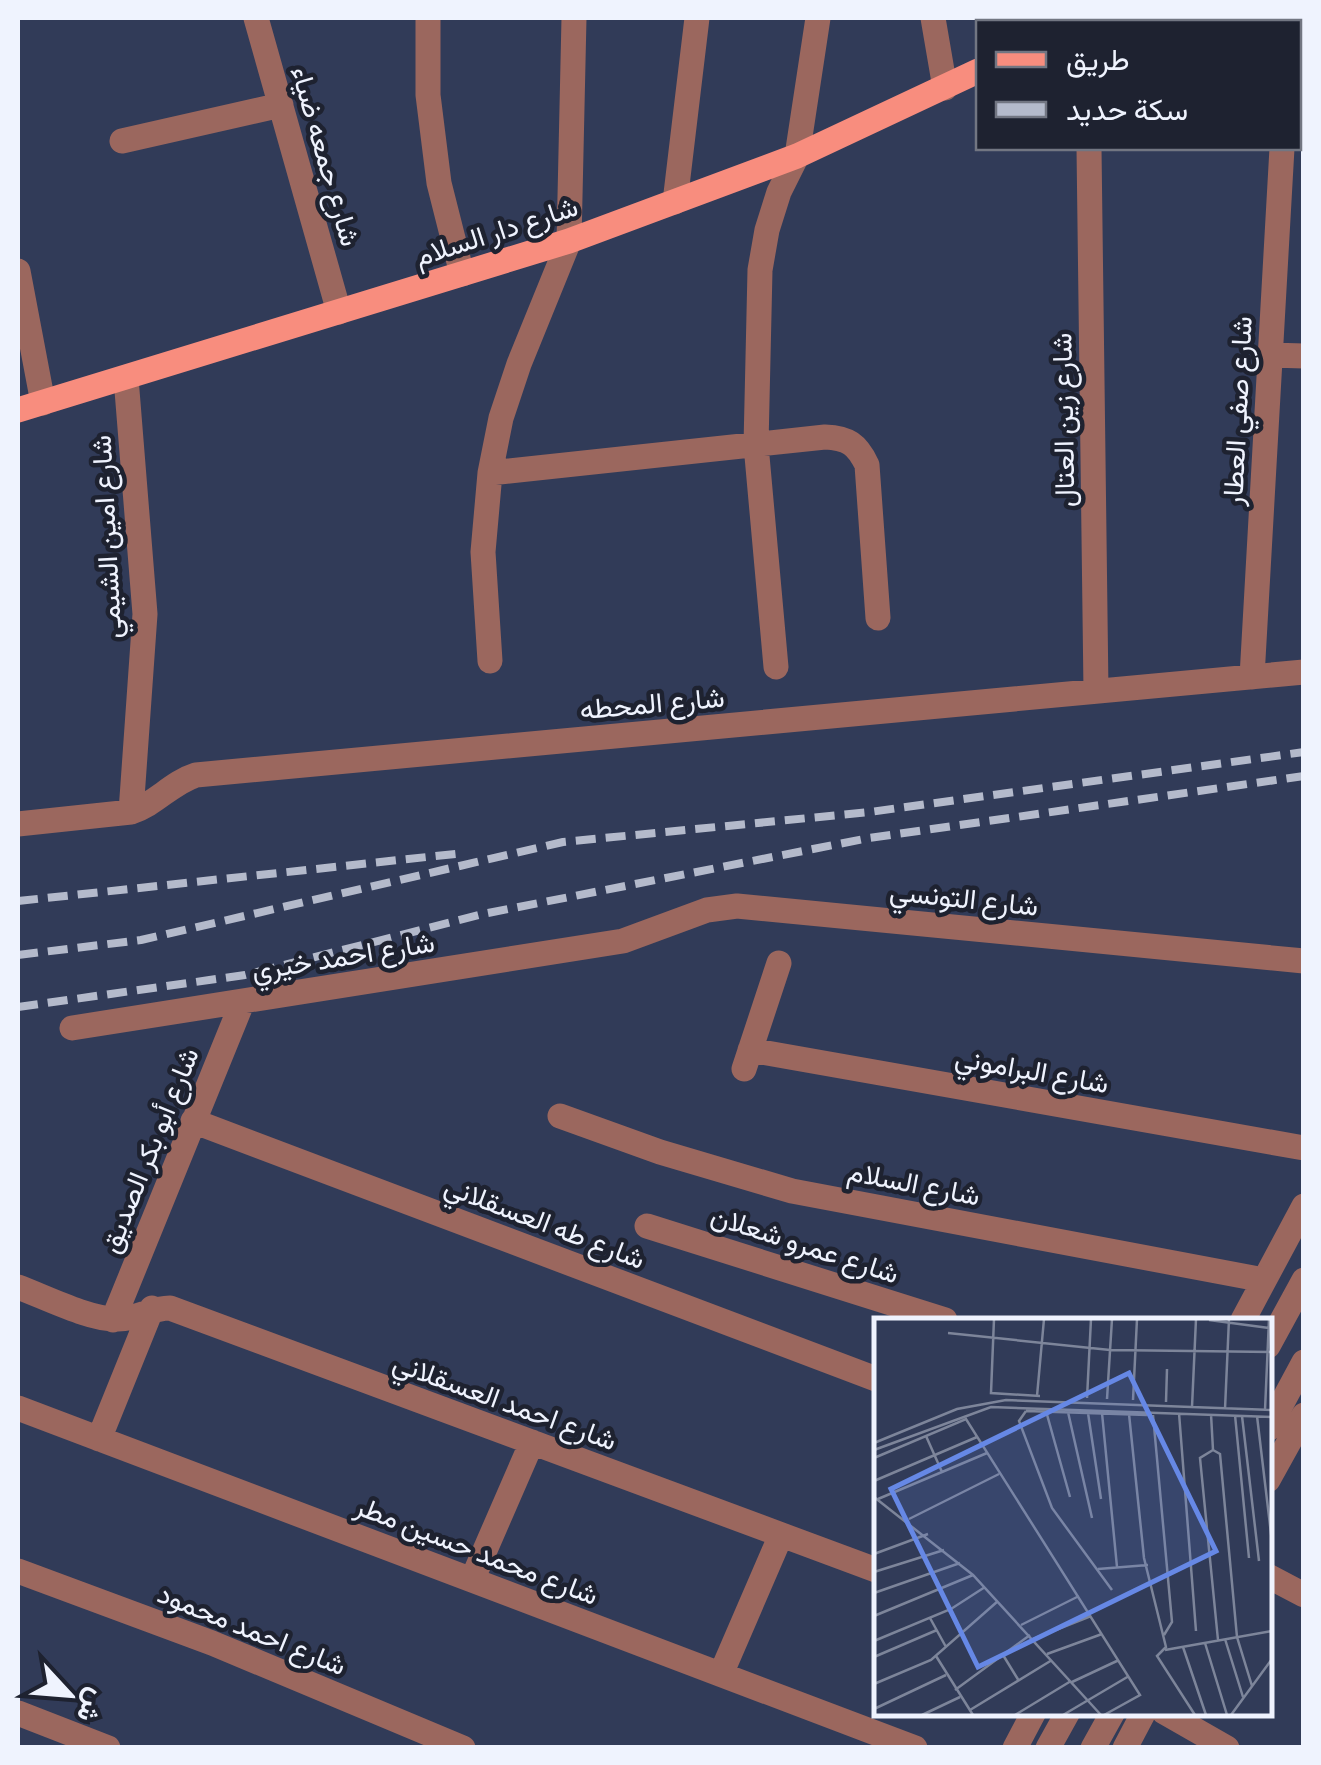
<svg xmlns="http://www.w3.org/2000/svg" width="1321" height="1765" font-family="'PT Sans Narrow',Vazirmatn,sans-serif">
<rect width="100%" height="100%" fill="#313b58"/>
<g fill="none" stroke-linecap="round" stroke-linejoin="round">
<path stroke="#9b675e" stroke-width="25" d="M 256,18 L 339,312
M 428,18 L 428,95 L 439,183 L 462,274
M 933,18 L 945,88
M 1289,22 L 1290,18
M 122,141 L 281,105
M 1089,148 L 1096,691
M 675,202 L 697,18
M 18,271 L 43,403
M 1270,355 L 1304,356
M 126,378 L 145,614 L 131,812
M 490,473 L 825,437 C 848,438 857,444 867,465 L 878,618
M 490,661 L 483,552 L 490,473 L 501,418 L 519,364 L 569,241 L 574,18
M 776,667 L 756,445 L 760,270 L 767,230 L 779,192 L 797,156 L 818,18
M 1252,677 L 1282,148
M 18,824 L 131,812 C 156,804 171,783 196,775 L 1304,672
M 72,1028 L 623,941 L 707,910 L 737,906 L 1304,961
M 750,1050 L 1304,1148
M 744,1069 L 779,963
M 560,1116 L 660,1152 L 792,1191 L 1264,1280
M 193,1121 L 876,1379
M 647,1226 L 945,1320
M 18,1287 C 45,1297 88,1319 116,1319 C 136,1320 150,1308 170,1308 L 876,1570
M 113,1320 L 242,1003
M 1243,1320 L 1304,1206
M 1268,1346 L 1304,1280
M 18,1408 L 915,1748
M 1268,1429 L 1304,1362
M 99,1439 L 152,1308
M 1268,1480 L 1304,1415
M 18,1571 L 212,1643 L 463,1748
M 1268,1576 L 1304,1595
M 472,1580 L 532,1442
M 721,1674 L 781,1535
M 1164,1712 L 1227,1748
M 18,1713 L 108,1748
M 1015,1748 L 1034,1712
M 1048,1748 L 1068,1712
M 1093,1748 L 1113,1712
M 1125,1748 L 1144,1712"/>
<path stroke="#f88d7e" stroke-width="25" d="M 1077,22 L 1087,18
M 18,410 L 569,241 L 797,156 L 978,71"/>
<path stroke="#b4bacb" stroke-width="8" stroke-dasharray="20 10" stroke-linecap="butt" d="M 18,901 L 464,853
M 18,955 L 141,940 L 563,842 L 870,812 L 1304,752
M 18,1007 L 245,975 L 483,914 L 869,838 L 1304,776"/>
</g>
<g text-anchor="middle" stroke-width="9" stroke-linejoin="round" paint-order="stroke">
<g font-size="28" fill="#eff3fe" stroke="#1e2230">
<text transform="translate(326 156) rotate(74)" y="10">شارع جمعه ضياء</text>
<text transform="translate(496 231) rotate(-18)" y="10">شارع دار السلام</text>
<text transform="translate(1237 411) rotate(-87)" y="10">شارع صفي العطار</text>
<text transform="translate(1063 420) rotate(-91)" y="10">شارع زين العتال</text>
<text transform="translate(106 537) rotate(-93)" y="10">شارع امين الشيمي</text>
<text transform="translate(652 703) rotate(-5)" y="10">شارع المحطه</text>
<text transform="translate(964 898) rotate(6)" y="10">شارع التونسي</text>
<text transform="translate(343 956) rotate(-9)" y="10">شارع احمد خيري</text>
<text transform="translate(1032 1070) rotate(10)" y="10">شارع البراموني</text>
<text transform="translate(149 1150) rotate(-68)" y="10">شارع أبو بكر الصديق</text>
<text transform="translate(914 1183) rotate(11)" y="10">شارع السلام</text>
<text transform="translate(545 1222) rotate(21)" y="10">شارع طه العسقلاني</text>
<text transform="translate(805 1244) rotate(18)" y="10">شارع عمرو شعلان</text>
<text transform="translate(505 1401) rotate(20)" y="10">شارع احمد العسقلاني</text>
<text transform="translate(477 1550) rotate(21)" y="10">شارع محمد حسين مطر</text>
<text transform="translate(252 1629) rotate(22)" y="10">شارع احمد محمود</text>
</g>
</g>
<g transform="translate(874 1318)">
<rect width="398" height="398" fill="#313b58"/>
<path fill="none" stroke="#7d859a" stroke-width="2.5" d="M 120,1 L 117,75 L 166,78M 335,2 L 395,10M 74,15 L 236,32 L 398,34M 163,78 L 170,1M 213,80 L 217,1M 233,81 L 238,1M 259,82 L 263,1M 292,84 L 293,51M 318,89 L 322,1M 351,91 L 355,1M 391,92 L 395,1M 152,93 L 273,97M 152,93 L 145,103 L 178,190 L 238,272M 172,93 L 196,179M 194,94 L 218,200M 214,95 L 227,181M 228,95 L 243,249M 305,95 L 322,313M 255,96 L 270,240 L 292,329 L 283,338 L 321,397M 337,96 L 339,132M 279,97 L 298,304 L 290,317M 361,97 L 375,240M 368,98 L 385,243M 383,98 L 398,224M 52,118 L 68,154M 0,125 L 83,91 L 132,82 L 398,92M 0,132 L 117,89 L 398,99M 339,132 L 346,136 L 363,319 L 378,368M 339,132 L 326,140 L 344,322M 0,140 L 92,101 L 266,377 L 230,397M 0,163 L 103,119M 0,179 L 99,257 L 227,397M 4,181 L 113,135M 35,201 L 125,156M 0,236 L 54,216M 224,251 L 274,247M 0,254 L 70,232M 0,275 L 86,245M 0,298 L 99,257M 56,300 L 72,329M 147,307 L 205,278M 159,321 L 217,298M 351,321 L 369,379M 0,323 L 77,291 L 111,269M 331,325 L 353,397M 309,329 L 332,397M 291,332 L 398,313M 173,336 L 228,316M 129,337 L 145,363M 62,338 L 99,397M 0,339 L 63,312M 198,364 L 245,342M 0,366 L 57,342 L 124,283M 81,372 L 156,317M 0,391 L 72,357M 96,392 L 178,342M 48,397 L 86,379M 141,397 L 197,363M 189,397 L 255,358M 357,397 L 398,341"/>
<path fill="#6688e5" fill-opacity="0.15" stroke="#6688e5" stroke-width="5" d="M 255,55 L 342,233 L 104,349 L 17,171 Z"/>
<rect width="398" height="398" fill="none" stroke="#eff3fe" stroke-width="5"/>
</g>
<rect width="1321" height="1765" fill="none" stroke="#eff3fe" stroke-width="40"/>
<rect x="976" y="20" width="325" height="130" fill="#1e2230" stroke="#727682" stroke-width="2.5"/>
<rect x="996" y="52" width="50" height="15" fill="#f88d7e" stroke="#727682" stroke-width="2.5"/>
<text x="1066" y="70" font-size="30" fill="#eff3fe">طريق</text>
<rect x="996" y="102" width="50" height="15" fill="#b4bacb" stroke="#727682" stroke-width="2.5"/>
<text x="1066" y="120" font-size="30" fill="#eff3fe">سكة حديد</text>
<g transform="translate(70 1695) rotate(116)" stroke="#1e2230" stroke-width="8" paint-order="stroke">
<path d="M0-8L18 38L0 25L-18 38Z" fill="#eff3fe"/>
<text y="-15" font-size="28" font-weight="bold" text-anchor="middle" fill="#eff3fe">ش</text>
</g>
</svg>
